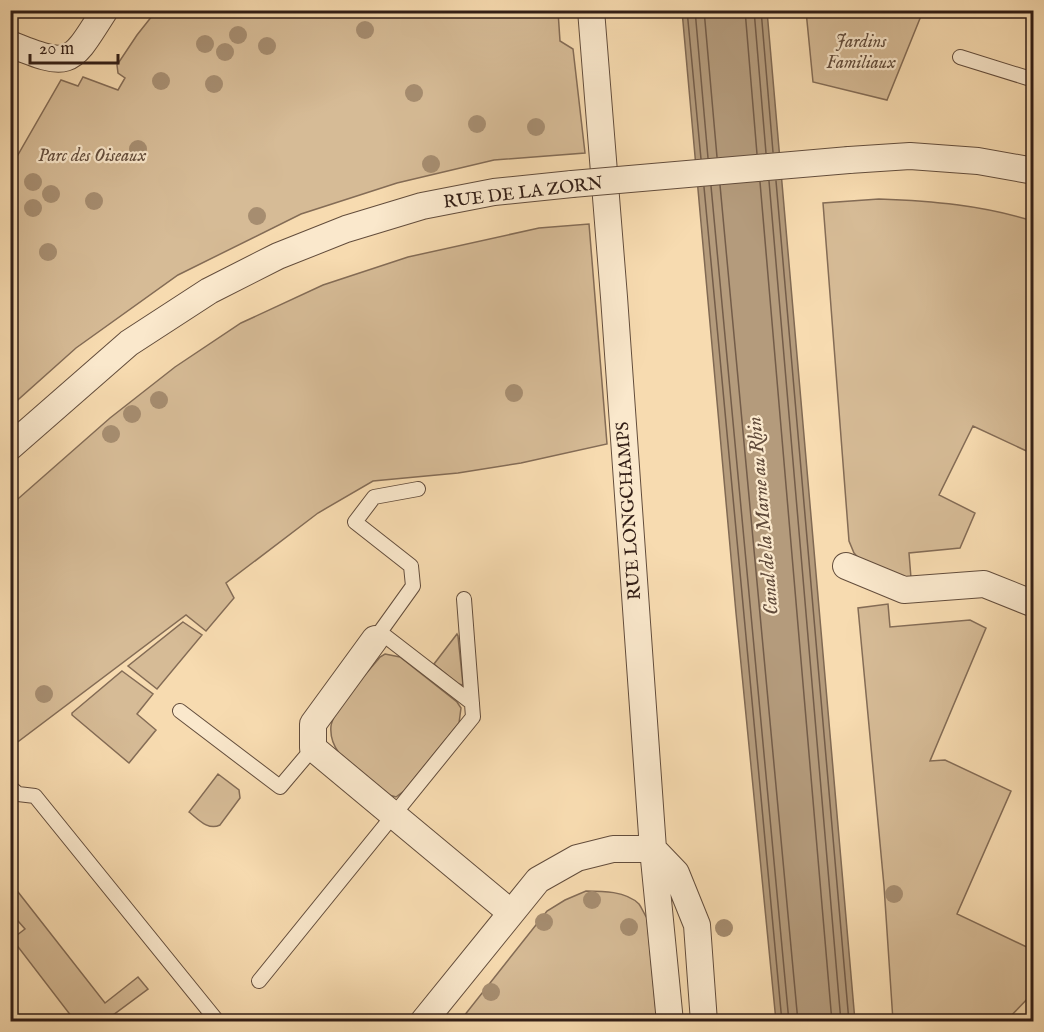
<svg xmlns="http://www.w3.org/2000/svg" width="1044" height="1032" font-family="'IM FELL English',serif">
<rect width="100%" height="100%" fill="#f7dbb0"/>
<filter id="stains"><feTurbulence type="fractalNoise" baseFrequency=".00333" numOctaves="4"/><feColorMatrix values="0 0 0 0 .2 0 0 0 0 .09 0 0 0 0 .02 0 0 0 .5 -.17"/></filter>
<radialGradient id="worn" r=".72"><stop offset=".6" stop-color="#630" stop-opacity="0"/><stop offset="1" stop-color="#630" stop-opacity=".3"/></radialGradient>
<path fill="#d6bb96" stroke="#846c56" stroke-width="1.5" d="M 156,11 L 558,11 L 560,41 L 573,49 L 585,153 L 494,160 L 397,183 L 301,214 L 178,275 L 76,348 L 11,406 L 11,167 L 61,80 L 78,86 L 83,77 L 118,90 L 125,78 L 118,73 L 117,65 L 137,35 Z
M 806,11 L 923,11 L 887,100 L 813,82 Z
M 879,199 C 933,201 981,205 1033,221 L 1033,454 L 973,426 L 939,495 L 975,513 L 960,548 L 909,553 L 911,578 L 892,579 L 864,564 L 854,553 L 849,541 L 823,203 Z
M 589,224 L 607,444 L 521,463 L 458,473 L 373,481 L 318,513 L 226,583 L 234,598 L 206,631 L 186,615 L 11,747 L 11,505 L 110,418 L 175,367 L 241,323 L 323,285 L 408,257 L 539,228 Z
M 888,604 L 890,627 L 970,620 L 986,628 L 930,761 L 945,760 L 1011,791 L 957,914 L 1033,950 L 1033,993 L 1006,1021 L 893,1021 L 884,886 L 858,608 Z
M 183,622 L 202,635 L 157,689 L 128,666 Z
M 457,634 L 458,636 L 463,685 L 458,684 L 434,664 Z
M 385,654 L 400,657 L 457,702 L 461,708 L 459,723 L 404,791 L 396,797 L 389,795 L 339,753 C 333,745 330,736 331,726 C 333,709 368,672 380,657 Z
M 122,671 L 153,694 L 137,714 L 156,730 L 129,763 L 72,715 L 72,713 Z
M 218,774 L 239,790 L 240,798 L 220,825 C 208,831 198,819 189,812 Z
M 11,883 L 105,1003 L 138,977 L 148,989 L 105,1021 L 75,1021 L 12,939 L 25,929 L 11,913 Z
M 586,891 C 602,891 626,891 639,904 C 642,908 644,914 647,918 L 657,1021 L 460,1021 L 547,911 L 565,900 Z"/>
<path fill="#b49b7c" stroke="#806953" stroke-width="1.5" d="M 682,11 L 767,11 L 855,1021 L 776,1021 L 736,613 Z"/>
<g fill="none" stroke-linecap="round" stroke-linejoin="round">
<path stroke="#735c49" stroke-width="1.5" d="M 687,10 L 701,159
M 695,10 L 708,158
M 704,10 L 717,157
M 745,10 L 757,154
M 754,10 L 766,153
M 761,10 L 773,152
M 769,181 L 841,1022
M 776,181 L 849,1022
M 760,182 L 832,1022
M 720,185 L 798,1022
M 711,186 L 789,1022
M 704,187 L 782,1022"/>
<g stroke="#634d3c" stroke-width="16">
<path id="lane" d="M 960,57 L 1034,80
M 380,632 L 472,703
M 375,639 L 413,586 L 411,566 L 355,522 L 374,497 L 418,489
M 180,711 L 280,787 L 313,748
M 10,787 L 18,794 L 35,796 L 218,1022
M 259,981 L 473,717 L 464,599"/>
</g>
<g stroke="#634d3c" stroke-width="28">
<path id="street" d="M 591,10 L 614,297 L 653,849 L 670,1022
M 10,44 C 72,69 70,65 105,10
M 849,160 L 910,156 L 978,161 L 1034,171
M 10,447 L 129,343 L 209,291 L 278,256 L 346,229 L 422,206 L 494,192 L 572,184
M 846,566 L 904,590 L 984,584 L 1034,604
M 375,639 L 313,724 L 313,748 L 510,912
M 653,849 L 676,873 L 697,925 L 704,1022
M 423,1022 L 538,880 L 577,858 L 613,849 L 653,849"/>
</g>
<use href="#lane" stroke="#fae8cc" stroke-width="14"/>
<use href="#street" stroke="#fae8cc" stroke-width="26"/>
<g stroke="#634d3c" stroke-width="28" stroke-linecap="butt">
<path id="street-bridge" d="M 572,184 L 849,160"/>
</g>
<use href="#street-bridge" stroke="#fae8cc" stroke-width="26"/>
</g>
<g fill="#a68d70">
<circle cx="365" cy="30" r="9"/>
<circle cx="238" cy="35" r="9"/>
<circle cx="205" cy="44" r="9"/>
<circle cx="267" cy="46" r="9"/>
<circle cx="225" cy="52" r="9"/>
<circle cx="161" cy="81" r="9"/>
<circle cx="214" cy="84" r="9"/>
<circle cx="414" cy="93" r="9"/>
<circle cx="477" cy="124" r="9"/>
<circle cx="536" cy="127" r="9"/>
<circle cx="138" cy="149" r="9"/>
<circle cx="431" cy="164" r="9"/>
<circle cx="33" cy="182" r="9"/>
<circle cx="51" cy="194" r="9"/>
<circle cx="94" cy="201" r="9"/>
<circle cx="33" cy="208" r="9"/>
<circle cx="257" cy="216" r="9"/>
<circle cx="48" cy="252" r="9"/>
<circle cx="514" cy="393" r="9"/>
<circle cx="159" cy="400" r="9"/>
<circle cx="132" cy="414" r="9"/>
<circle cx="111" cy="434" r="9"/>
<circle cx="44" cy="694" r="9"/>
<circle cx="894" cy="894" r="9"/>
<circle cx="592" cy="900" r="9"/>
<circle cx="544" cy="922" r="9"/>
<circle cx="629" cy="927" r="9"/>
<circle cx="724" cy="928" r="9"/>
<circle cx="491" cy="992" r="9"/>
</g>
<g text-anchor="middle" stroke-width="4.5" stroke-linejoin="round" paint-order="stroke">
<g font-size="18" font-style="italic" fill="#634d3c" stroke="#fae8cc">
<text x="861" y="47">Jardins<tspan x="861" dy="21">Familiaux</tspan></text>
<text x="92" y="161">Parc des Oiseaux</text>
</g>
<g font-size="18" fill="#321e16" stroke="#fae8cc">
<text transform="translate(523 192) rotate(-7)" y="6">RUE DE LA ZORN</text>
<text transform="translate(628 511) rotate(-94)" y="6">RUE LONGCHAMPS</text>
</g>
<g font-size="20" font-style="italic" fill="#604a3a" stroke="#fae8cc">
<text transform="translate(762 516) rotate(-95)" y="7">Canal de la Marne au Rhin</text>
</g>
</g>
<rect width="1044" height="1032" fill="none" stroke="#f7dbb0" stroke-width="36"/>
<rect x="12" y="12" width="1020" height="1008" fill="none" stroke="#321e16" stroke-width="3"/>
<rect x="18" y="18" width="1008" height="996" fill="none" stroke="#321e16" stroke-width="1.5"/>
<path d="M30 54v9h88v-9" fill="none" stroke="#321e16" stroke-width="3"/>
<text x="39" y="54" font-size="18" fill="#321e16" stroke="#fae8cc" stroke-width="4.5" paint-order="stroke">20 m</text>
<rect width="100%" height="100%" filter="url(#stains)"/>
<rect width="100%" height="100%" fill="url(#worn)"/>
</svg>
